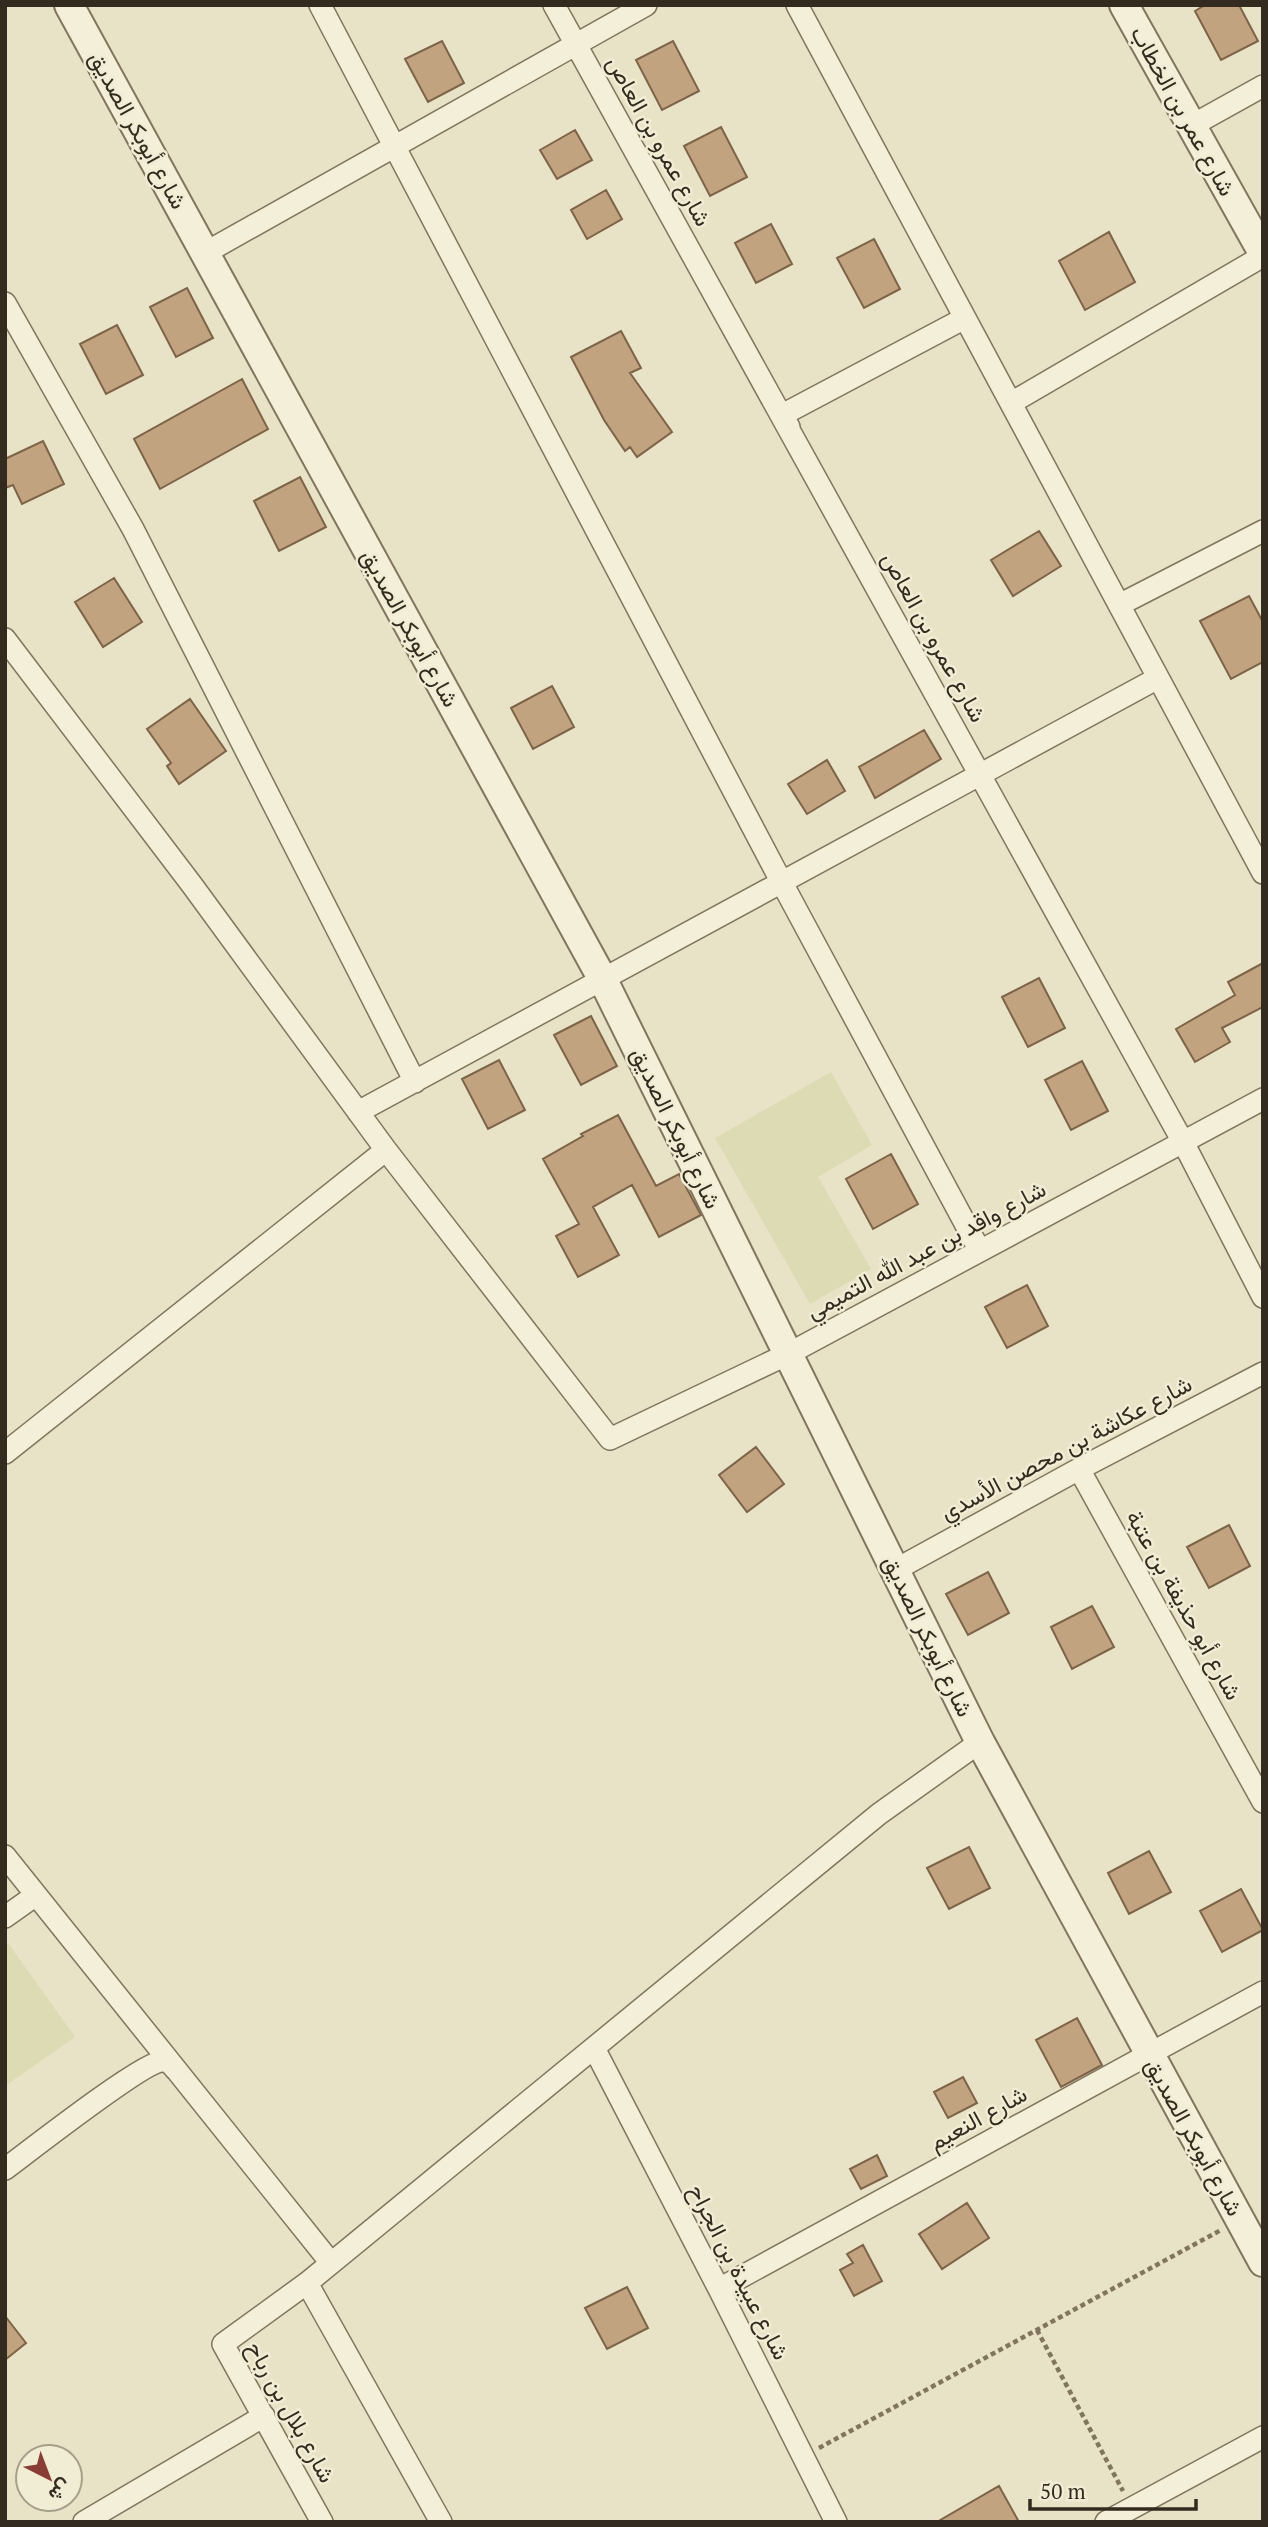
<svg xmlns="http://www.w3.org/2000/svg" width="1268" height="2527" font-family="'PT Serif',Vazirmatn,serif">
<rect width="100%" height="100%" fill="#e8e2c6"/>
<path fill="#dddbb4" d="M 831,1072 L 872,1145 L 818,1177 L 871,1269 L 810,1304 L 715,1138 Z
M 8,1943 L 75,2037 L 5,2086 L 5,1945 Z"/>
<path fill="#c2a380" stroke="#7d6347" stroke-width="2" d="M 1205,5 L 1239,5 L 1258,41 L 1221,60 L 1195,11 Z
M 442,41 L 464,83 L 428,102 L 405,59 Z
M 673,41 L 699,91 L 662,110 L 636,60 Z
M 721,127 L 747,177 L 710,196 L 684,146 Z
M 575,130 L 592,160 L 557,179 L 540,150 Z
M 606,190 L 622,219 L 587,239 L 571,210 Z
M 771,224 L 792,264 L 756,283 L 735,243 Z
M 1109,232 L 1135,282 L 1085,310 L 1059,261 Z
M 874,239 L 900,289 L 864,308 L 837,258 Z
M 187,288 L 213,338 L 176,357 L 150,307 Z
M 117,325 L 143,375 L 106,394 L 80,344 Z
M 621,331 L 641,368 L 630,373 L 672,432 L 637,457 L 630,447 L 625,451 L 604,420 L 571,357 Z
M 242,379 L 268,429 L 160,489 L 134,439 Z
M 43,441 L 64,484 L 22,504 L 13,485 L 5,488 L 5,459 Z
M 300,477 L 326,527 L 279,551 L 254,501 Z
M 1039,531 L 1061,566 L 1013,596 L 991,560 Z
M 114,578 L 142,622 L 103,647 L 75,602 Z
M 1249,596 L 1263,622 L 1263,662 L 1231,679 L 1200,621 Z
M 552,686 L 574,727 L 533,749 L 511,708 Z
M 190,699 L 226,751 L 179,784 L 167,766 L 171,763 L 147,729 Z
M 924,730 L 941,759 L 875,798 L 859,767 Z
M 827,760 L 845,791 L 807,814 L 788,784 Z
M 1263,963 L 1263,1007 L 1222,1028 L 1230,1042 L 1195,1062 L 1176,1029 L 1235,995 L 1228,982 Z
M 1039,978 L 1065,1028 L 1028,1047 L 1002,997 Z
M 591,1016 L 617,1066 L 581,1085 L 554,1035 Z
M 499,1060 L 525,1110 L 488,1129 L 462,1079 Z
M 1082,1061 L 1108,1111 L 1071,1130 L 1045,1080 Z
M 618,1115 L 656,1186 L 679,1174 L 701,1215 L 659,1237 L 632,1185 L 593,1207 L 619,1255 L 578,1277 L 556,1236 L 579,1224 L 543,1159 L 583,1136 L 581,1134 Z
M 891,1154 L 918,1204 L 873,1229 L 846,1179 Z
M 1027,1285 L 1048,1326 L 1007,1348 L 985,1307 Z
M 756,1447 L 784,1484 L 747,1512 L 719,1475 Z
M 1229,1525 L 1250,1566 L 1209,1588 L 1187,1547 Z
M 988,1572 L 1009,1613 L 968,1635 L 946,1594 Z
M 1092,1606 L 1114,1647 L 1072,1669 L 1051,1627 Z
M 969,1847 L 990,1888 L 949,1909 L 927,1868 Z
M 1149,1851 L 1171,1892 L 1129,1914 L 1108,1873 Z
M 1241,1889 L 1263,1930 L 1222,1952 L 1200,1911 Z
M 1077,2018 L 1102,2065 L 1061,2087 L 1036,2040 Z
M 963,2077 L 977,2103 L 948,2118 L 934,2092 Z
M 877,2155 L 887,2176 L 861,2189 L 850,2169 Z
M 967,2203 L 989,2238 L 942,2269 L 919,2234 Z
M 863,2245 L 882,2281 L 854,2296 L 840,2270 L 853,2263 L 847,2254 Z
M 627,2287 L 648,2328 L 607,2349 L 585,2308 Z
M 5,2316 L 26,2343 L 5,2360 Z
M 999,2486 L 1019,2522 L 937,2522 Z"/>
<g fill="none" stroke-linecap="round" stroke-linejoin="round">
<g stroke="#81755e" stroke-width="24">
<path id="minor" d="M 320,5 L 782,883 L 980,1251
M 554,5 L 1183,1142 L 1263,1297
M 797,5 L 1263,873
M 1191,126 L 1263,86
M 205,253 L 646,5
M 5,303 L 133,529 L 415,1082
M 1011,403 L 1263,256
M 789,427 L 782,415 L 965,318
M 1119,605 L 1263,531
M 5,639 L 192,885 L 386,1150 L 610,1439 L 788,1354 L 1263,1099
M 358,1112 L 1158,678
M 5,1453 L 386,1150
M 1079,1469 L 1263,1802
M 895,1570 L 1079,1469 L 1263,1373
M 5,1856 L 331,2263
M 5,1917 L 36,1895
M 594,2048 L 719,2289 L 836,2522
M 5,2169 C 28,2152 144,2061 163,2061 C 169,2061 173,2066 176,2070
M 307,2283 L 441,2522
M 719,2289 L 1263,1992
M 84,2522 L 264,2416
M 322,2522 L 223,2344 L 307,2283 L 879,1814 L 980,1742
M 1106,2522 L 1263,2437"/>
</g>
<g stroke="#81755e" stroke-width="32">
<path id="tertiary" d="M 69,5 L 603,980 L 980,1742 L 1263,2262
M 1124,5 L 1263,253"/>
</g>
<path stroke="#81755e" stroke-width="4.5" stroke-dasharray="5 3.5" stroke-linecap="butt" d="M 1037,2330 L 1123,2491
M 819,2448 L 1221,2230"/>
<use href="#minor" stroke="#f4efd8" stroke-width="21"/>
<use href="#tertiary" stroke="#f4efd8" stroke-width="28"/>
</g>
<g text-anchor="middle" stroke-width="5" stroke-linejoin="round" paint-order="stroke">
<g font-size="23" fill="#332b20" stroke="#f1ecd4">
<text transform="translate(1183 111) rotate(61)" y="8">شارع عمر بن الخطاب</text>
<text transform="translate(138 130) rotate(61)" y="8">شارع أبوبكر الصديق</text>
<text transform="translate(659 141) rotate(61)" y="8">شارع عمرو بن العاص</text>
<text transform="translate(410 628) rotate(61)" y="8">شارع أبوبكر الصديق</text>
<text transform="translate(934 637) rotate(61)" y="8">شارع عمرو بن العاص</text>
<text transform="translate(676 1128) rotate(64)" y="8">شارع أبوبكر الصديق</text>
<text transform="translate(926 1250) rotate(-28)" y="8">شارع واقد بن عبد الله التميمي</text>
<text transform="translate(1066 1448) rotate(-28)" y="8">شارع عكاشة بن محصن الأسدي</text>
<text transform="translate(1184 1605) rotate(61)" y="8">شارع أبو حذيفة بن عتبة</text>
<text transform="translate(928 1636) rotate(64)" y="8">شارع أبوبكر الصديق</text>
<text transform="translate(978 2118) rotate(-29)" y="8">شارع النعيم</text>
<text transform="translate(1194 2137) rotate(61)" y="8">شارع أبوبكر الصديق</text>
<text transform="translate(739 2272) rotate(63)" y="8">شارع عبيدة بن الجراح</text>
<text transform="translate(291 2412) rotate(61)" y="8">شارع بلال بن رباح</text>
</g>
</g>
<rect width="1268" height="2527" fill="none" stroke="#332b20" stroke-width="14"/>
<g transform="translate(49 2478) rotate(138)"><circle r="33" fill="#f1ecd4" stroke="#a59f8c" stroke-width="2"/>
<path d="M0-5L12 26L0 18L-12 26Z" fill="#893e35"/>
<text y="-10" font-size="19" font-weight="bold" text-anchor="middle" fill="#332b20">ش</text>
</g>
<path d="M1030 2499v10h166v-10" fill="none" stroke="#332b20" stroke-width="3.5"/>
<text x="1040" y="2499" font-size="21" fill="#332b20" stroke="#f1ecd4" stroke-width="5" paint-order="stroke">50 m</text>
</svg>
